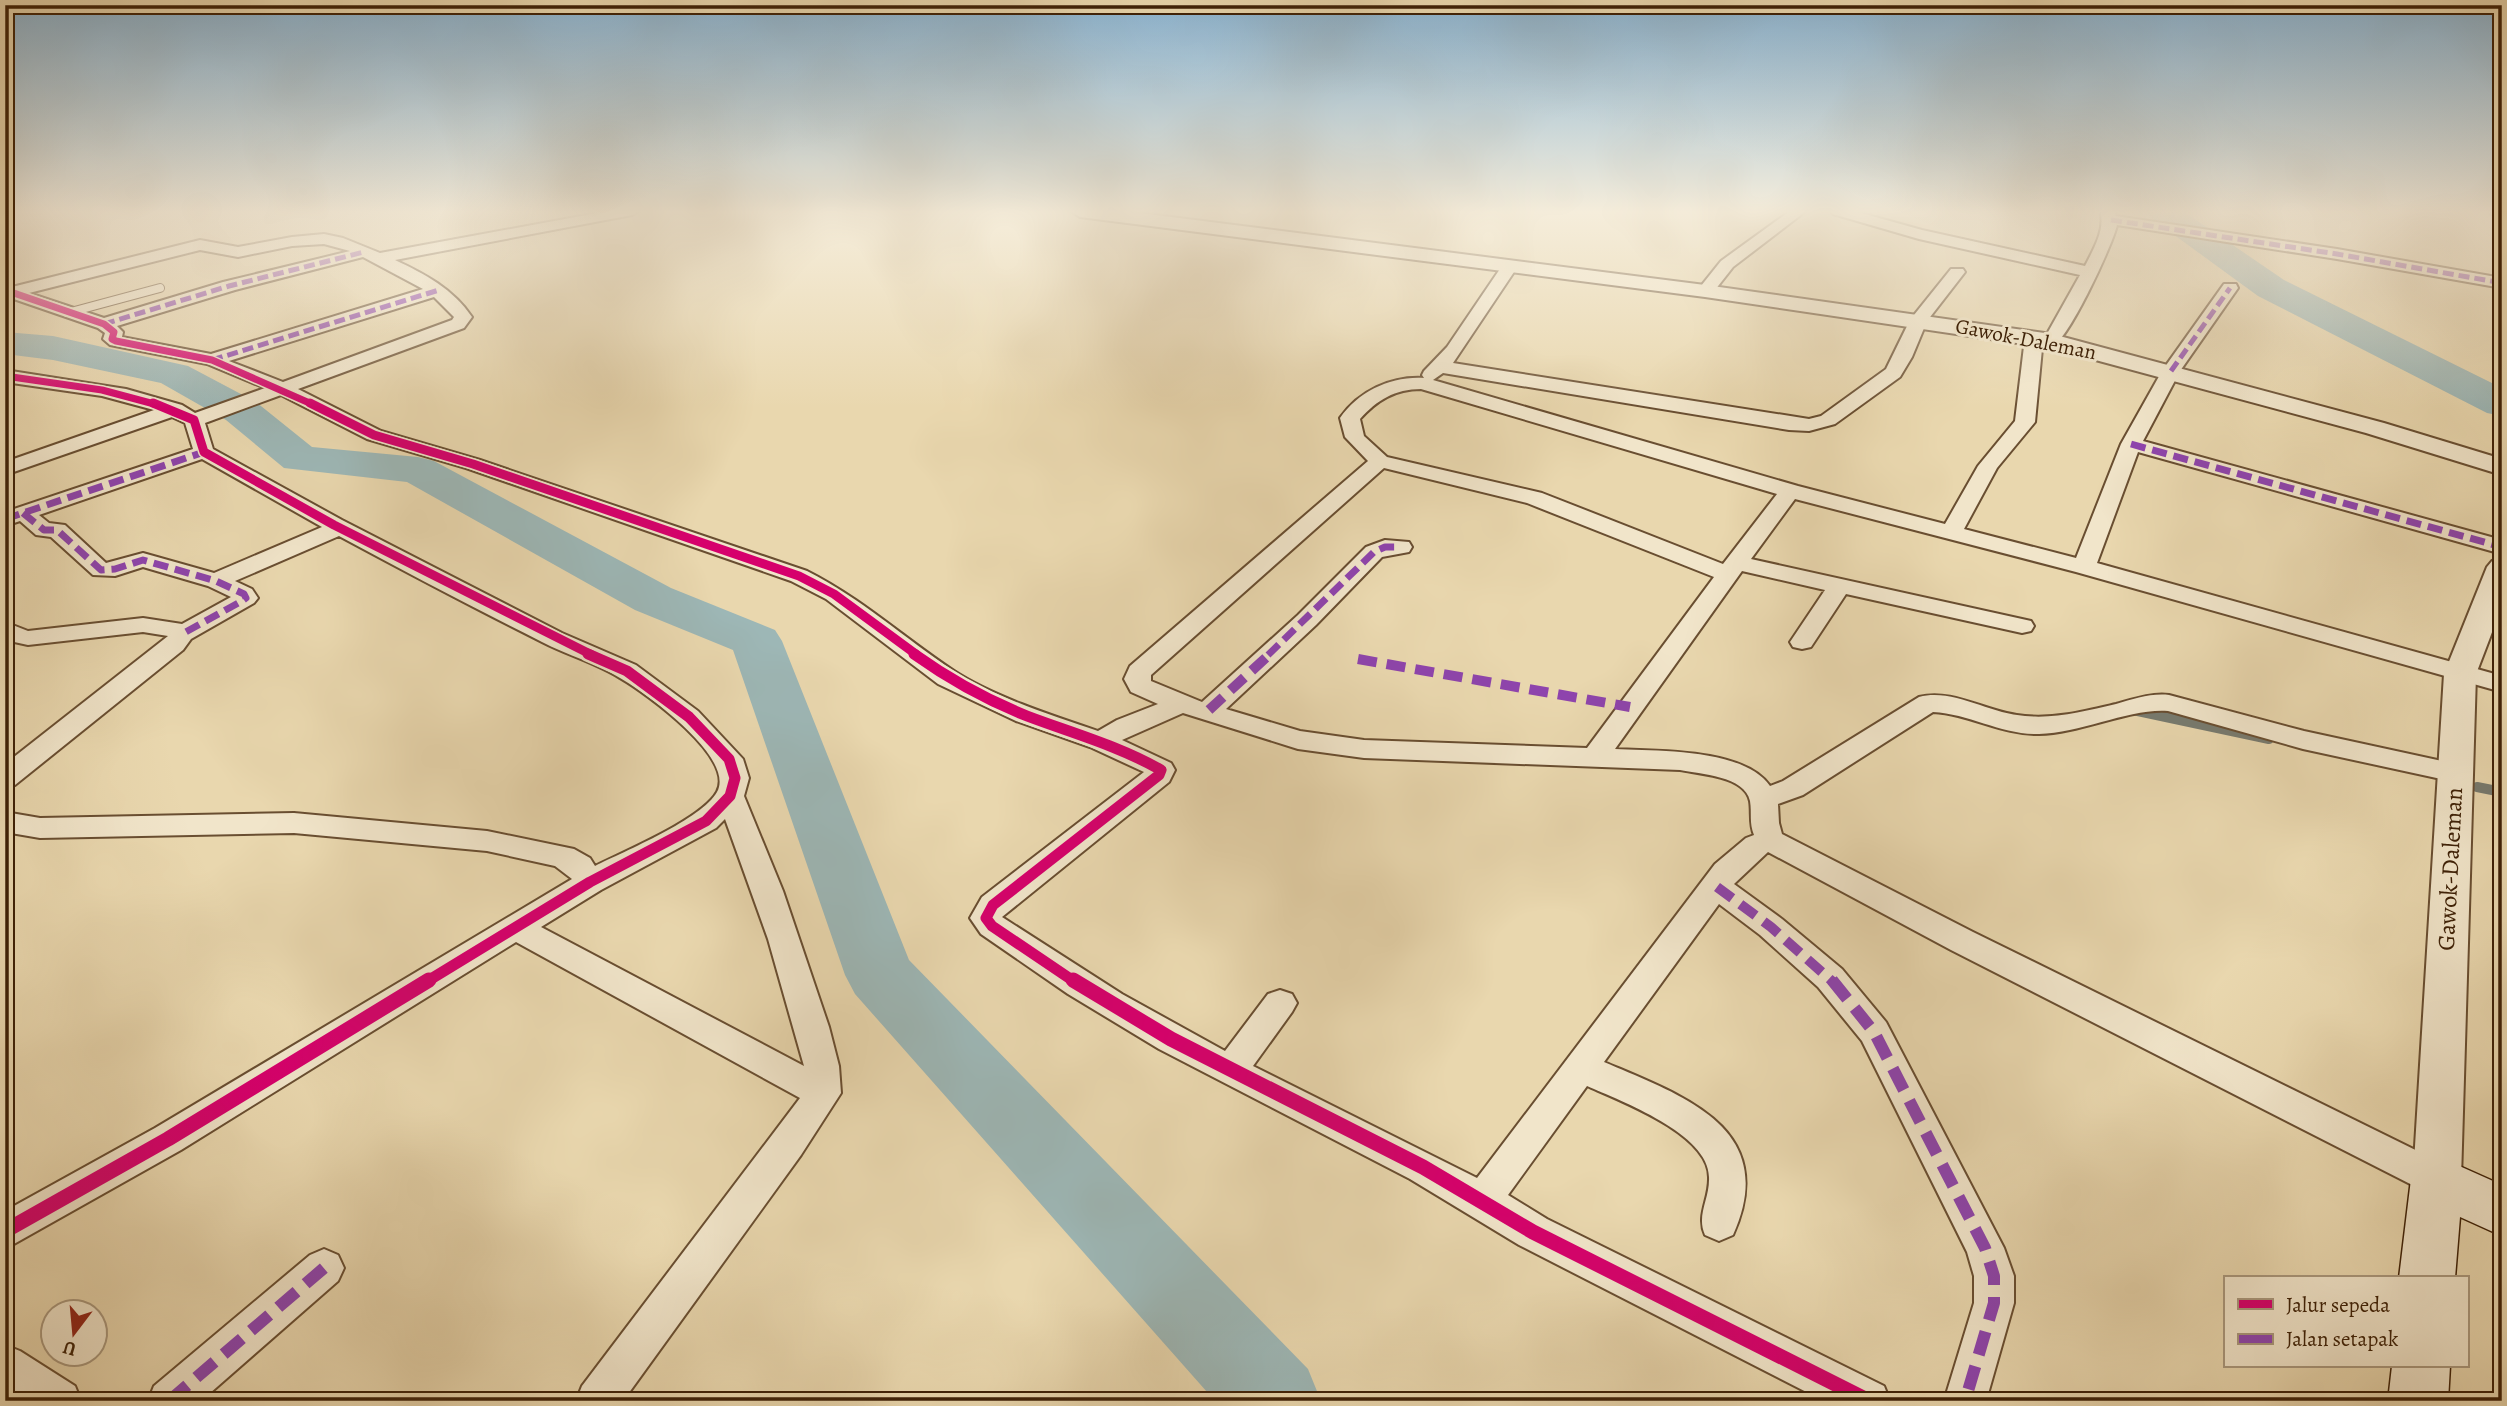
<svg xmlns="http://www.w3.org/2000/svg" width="2507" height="1406" font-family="Alegreya,serif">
<rect width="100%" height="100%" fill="#e9d7ae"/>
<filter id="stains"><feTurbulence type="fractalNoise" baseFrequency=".00286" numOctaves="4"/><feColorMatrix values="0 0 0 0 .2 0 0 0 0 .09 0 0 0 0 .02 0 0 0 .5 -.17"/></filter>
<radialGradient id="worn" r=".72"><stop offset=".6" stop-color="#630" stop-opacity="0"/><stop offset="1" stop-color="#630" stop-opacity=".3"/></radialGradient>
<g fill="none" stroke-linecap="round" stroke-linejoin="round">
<path stroke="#777b70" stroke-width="10" d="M 2133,710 L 2269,739
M 2477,787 L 2502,792"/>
<path fill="#9db7b6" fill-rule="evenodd" d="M 2146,211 L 2183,211 L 2284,280 L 2502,388 L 2502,416 L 2487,413 L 2258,296 L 2151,218 Z
M 5,332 L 53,336 L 188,366 L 256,402 L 312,447 L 418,457 L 434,461 L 671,588 L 775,630 L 782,641 L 909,960 L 1308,1369 L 1321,1401 L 1215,1401 L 855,994 L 845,975 L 733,650 L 635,610 L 407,482 L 284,468 L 226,420 L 161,383 L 53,360 L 5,354 Z"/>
<g stroke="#694e31" stroke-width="10">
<path id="service" d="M 67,313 L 160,288"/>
</g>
<g stroke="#694e31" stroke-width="4">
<path id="minor" d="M 608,211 L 639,211 L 632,215 L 395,260 C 425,274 453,289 472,317 L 464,328 L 298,389 L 381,431 L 480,460 L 807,571 C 861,598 904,638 954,671 C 992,696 1053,716 1098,731 L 1117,720 L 1158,704 L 1131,692 L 1124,679 L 1130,666 L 1368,461 L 1345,437 L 1340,418 C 1359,391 1391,376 1424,378 L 1422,375 L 1424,371 L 1447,347 L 1504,263 L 1516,263 L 1518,266 L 1453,363 L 1809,419 L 1821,416 L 1886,369 L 1910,320 L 1951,269 L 1963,269 L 1965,272 L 1927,321 L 1912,357 L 1900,377 L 1835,424 L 1809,431 L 1789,430 L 1443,373 L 1433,380 L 1798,486 L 1945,524 L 1978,466 L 2015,421 L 2025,338 L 2034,333 L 2040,334 L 2043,338 L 2035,422 L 1997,468 L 1964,529 L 2076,558 L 2121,444 L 2162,371 L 2224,284 L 2236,284 L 2238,288 L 2180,371 L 2143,441 L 2502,540 L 2502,554 L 2138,452 L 2097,563 L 2502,676 L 2502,692 L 2076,572 L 1795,499 L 1751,559 L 2022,619 L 2031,621 L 2034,626 L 2031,631 L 2022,633 L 1846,594 L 1811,647 L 1802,649 L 1793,647 L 1790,642 L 1825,590 L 1742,571 L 1615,749 C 1656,751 1744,748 1770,786 L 1783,781 L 1919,697 C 1954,688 1989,714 2025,716 C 2055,719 2086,711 2116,704 C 2134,699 2151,693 2169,695 L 2304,731 L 2465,766 L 2469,773 L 2465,780 L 2455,782 L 2303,749 L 2168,711 C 2131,708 2081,733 2039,734 C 2002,735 1970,714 1933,712 L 1803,795 L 1778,804 L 1779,823 L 1782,834 L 1973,932 L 2450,1167 L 2456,1179 L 2450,1191 L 2437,1196 L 2424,1191 L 1951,950 L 1768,852 L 1734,884 L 1782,919 L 1842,969 L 1886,1022 L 2004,1248 L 2014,1276 L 2014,1303 L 1986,1401 L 1944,1401 L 1974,1303 L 1974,1276 L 1967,1252 L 1862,1041 L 1818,987 L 1760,935 L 1719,904 L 1604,1062 C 1683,1096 1781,1128 1733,1235 L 1719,1241 L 1705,1235 C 1696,1215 1710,1199 1709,1177 C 1709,1134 1621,1101 1587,1086 L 1508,1195 L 1547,1219 L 1884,1386 L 1890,1401 L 1824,1401 L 1519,1245 L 1410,1179 L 1159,1049 L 1068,994 L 981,934 L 970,918 L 982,897 L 1144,772 L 1090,747 L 1016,721 L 938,684 L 826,599 L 791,581 L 466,468 L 367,439 L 281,395 L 205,423 L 213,449 L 342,520 L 562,633 L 636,665 L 698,711 L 743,759 L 749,778 L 744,796 L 783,891 L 829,1027 L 839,1066 L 841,1093 L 801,1155 L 623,1401 L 576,1401 L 582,1386 L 800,1098 L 516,942 L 181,1150 L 5,1249 L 5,1211 L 155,1128 L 572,879 L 555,866 L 487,851 L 294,833 L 40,838 L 5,832 L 5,812 L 40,818 L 294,813 L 487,831 L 574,849 L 590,858 L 595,866 C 625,851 702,819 717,792 C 736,758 646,693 620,678 C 596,663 567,655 542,642 C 474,608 406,572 339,536 L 235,581 L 252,589 L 258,598 L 254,603 L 191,639 L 183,650 L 15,785 L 5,787 L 5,764 L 168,636 L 143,632 L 28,645 L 5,640 L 5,622 L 28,631 L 143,618 L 182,624 L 231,597 L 208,586 L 143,567 L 115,576 L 93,575 L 51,537 L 36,535 L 20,521 L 5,526 L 5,512 L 193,449 L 185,423 L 172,417 L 5,475 L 5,462 L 154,410 L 102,396 L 5,382 L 5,370 L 126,389 L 182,405 L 195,413 L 265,388 L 207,364 L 110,345 L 103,339 L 105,333 L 98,328 L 5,296 L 5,285 L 12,287 L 200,240 L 238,247 L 292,237 L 324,234 L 343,238 L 380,253 ZM 324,244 L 350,251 L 223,282 L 104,318 L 29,293 L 200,250 L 238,257 L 292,246 ZM 363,257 L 423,289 L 211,354 L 122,337 L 123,332 L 117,326 L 235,290 ZM 434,297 L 454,317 L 452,320 L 283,382 L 229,361 ZM 1421,389 L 1777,494 L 1723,564 L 1542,493 L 1387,457 L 1364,436 L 1360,419 C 1377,400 1395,389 1421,389 ZM 202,459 L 322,527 L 214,573 L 143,553 L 106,563 L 65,525 L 49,523 L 39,515 ZM 1384,468 L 1527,503 L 1714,577 L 1587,748 L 1364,740 L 1300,731 L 1226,709 L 1316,625 L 1382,557 L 1409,552 L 1412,547 L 1409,542 L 1385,540 L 1366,547 L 1298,615 L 1202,702 L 1151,681 L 1151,675 ZM 1183,713 L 1298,749 L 1364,758 L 1680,770 C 1700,774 1745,776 1750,801 C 1752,813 1749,823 1754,835 L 1746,838 L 1715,864 L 1477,1178 L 1253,1066 L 1292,1012 L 1297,1003 L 1292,994 L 1280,990 L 1268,994 L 1225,1051 L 1122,994 L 1002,917 L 1169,782 L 1175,770 L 1171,763 L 1122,740 ZM 725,819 L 768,939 L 804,1066 L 541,927 L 601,890 L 716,828 Z
M 1790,211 L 1806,211 L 1733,267 L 1711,295 L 1699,295 L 1697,291 L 1721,261 Z
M 1831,211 L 1854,211 L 1922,230 L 2085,266 C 2093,250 2106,229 2100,211 L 2114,211 L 2116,216 L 2337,249 L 2502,278 L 2502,288 L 2337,259 L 2117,225 C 2113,244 2067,343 2052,346 L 2043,341 L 2080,275 L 1919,239 L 1833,214 Z
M 2489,211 L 2502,211 L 2502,216 L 2491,214 Z
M 324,1249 L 338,1255 L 344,1268 L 338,1281 L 201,1401 L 148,1401 L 154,1386 L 310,1255 Z
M 5,1345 L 20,1351 L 75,1386 L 81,1401 L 21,1401 L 5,1390 Z"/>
</g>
<g stroke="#694e31" stroke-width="4">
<path id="tertiary" d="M 1071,211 L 1124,211 L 1705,285 L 2052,334 L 2384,423 L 2502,459 L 2502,475 L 2366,433 L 2051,348 L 1705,297 L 1080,217 Z
M 2502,558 L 2502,606 L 2476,674 L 2461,1179 L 2454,1194 L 2437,1200 L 2420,1194 L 2413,1179 L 2444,674 L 2487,567 L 2492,561 Z"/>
</g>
<g stroke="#3e2107" stroke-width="3">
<path id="secondary" d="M 2437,1156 L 2502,1185 L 2502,1236 L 2460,1217 L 2455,1278 L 2399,1278 L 2411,1179 L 2419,1162 Z
M 2392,1366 L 2450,1366 L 2448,1401 L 2388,1401 Z"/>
</g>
<use href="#service" stroke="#f1e5ca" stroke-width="8"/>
<use href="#minor" fill="#f1e5ca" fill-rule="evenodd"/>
<use href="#tertiary" fill="#f1e5ca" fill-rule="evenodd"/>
<use href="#secondary" fill="#f1e5ca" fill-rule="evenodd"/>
<path stroke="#8e44ad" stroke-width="5" stroke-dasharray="11 5" stroke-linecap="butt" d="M 2111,220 L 2337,254 L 2502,283
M 104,324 L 229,286 L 364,252
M 212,360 L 439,290
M 2171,371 L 2230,288"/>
<path stroke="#8e44ad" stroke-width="7" stroke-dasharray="15 7" stroke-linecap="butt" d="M 2131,444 L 2502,547
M 23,513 L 44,530 L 57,530 L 101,570 L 115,569 L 143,560 L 216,581 L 244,594 L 246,598 L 242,601 L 182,634
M 5,519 L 204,452
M 1268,655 L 1374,552 L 1385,547 L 1401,547"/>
<path stroke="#8e44ad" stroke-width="10" stroke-dasharray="19 10" stroke-linecap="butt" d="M 1358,659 L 1630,707
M 1209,710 L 1270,654
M 1717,887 L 1771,927 L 1833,982"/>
<path stroke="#8e44ad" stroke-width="12" stroke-dasharray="24 12" stroke-linecap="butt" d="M 1832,980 L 1874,1032 L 1985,1248 L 1994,1276 L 1994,1303 L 1965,1401
M 169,1401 L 324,1268"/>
<g stroke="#f1e5ca" stroke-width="10">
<path id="cycleway-far3" d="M 5,290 L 104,324 L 114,332 L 112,339 L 116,341 L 212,360 L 314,405
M 5,376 L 102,390 L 158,405"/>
</g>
<g stroke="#f1e5ca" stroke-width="12">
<path id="cycleway-far2" d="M 153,403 L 194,420 L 204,452 L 334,525 L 592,655
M 310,403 L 374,435 L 473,464 L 799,576 L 834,594 L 917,655"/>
</g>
<g stroke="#f1e5ca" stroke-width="16">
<path id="cycleway-far1" d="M 914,654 C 949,679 987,700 1027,716 C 1072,733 1119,746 1161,770 L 1159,775 L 993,905 L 986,918 L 992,926 L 1075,982
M 426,982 L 590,882 L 706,821 L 730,796 L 735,778 L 729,759 L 689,717 L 627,671 L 588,654"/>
</g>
<g stroke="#f1e5ca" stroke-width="19">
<path id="cycleway" d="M 1073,980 L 1171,1039 L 1423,1167 L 1533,1232 L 1869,1401
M 5,1231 L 168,1139 L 429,980"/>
</g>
<use href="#cycleway-far3" stroke="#d6006c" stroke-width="7"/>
<use href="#cycleway-far2" stroke="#d6006c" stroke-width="9"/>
<use href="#cycleway-far1" stroke="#d6006c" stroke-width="11"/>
<use href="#cycleway" stroke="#d6006c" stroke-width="15"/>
</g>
<linearGradient id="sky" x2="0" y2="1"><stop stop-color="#8ab5d4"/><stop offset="0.52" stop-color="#f5eddb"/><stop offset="1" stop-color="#f5eddb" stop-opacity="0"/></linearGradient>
<rect width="2507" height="408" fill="url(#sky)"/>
<g text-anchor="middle" stroke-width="6" stroke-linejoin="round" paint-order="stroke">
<g font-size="21" fill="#3e2107" stroke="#f1e5ca">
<text transform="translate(2026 339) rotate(11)" y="7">Gawok-Daleman</text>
</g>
<g font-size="24" fill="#3e2107" stroke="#f1e5ca">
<text transform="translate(2450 869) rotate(-87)" y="8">Gawok-Daleman</text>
</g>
</g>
<rect width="2507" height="1406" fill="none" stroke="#e9d7ae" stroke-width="28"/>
<rect x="7" y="7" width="2493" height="1392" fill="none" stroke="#3e2107" stroke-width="3.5"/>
<rect x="14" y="14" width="2479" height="1378" fill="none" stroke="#3e2107" stroke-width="2"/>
<rect x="2224" y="1276" width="245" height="91" fill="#f1e5ca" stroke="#a9977c" stroke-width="2"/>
<rect x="2238" y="1299" width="35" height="10" fill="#d6006c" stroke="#a9977c" stroke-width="2"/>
<text x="2286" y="1312" font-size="21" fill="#3e2107">Jalur sepeda</text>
<rect x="2238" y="1334" width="35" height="10" fill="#8e44ad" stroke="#a9977c" stroke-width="2"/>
<text x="2286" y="1346" font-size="21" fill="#3e2107">Jalan setapak</text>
<g transform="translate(74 1333) rotate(196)"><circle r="33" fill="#f1e5ca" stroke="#a9977c" stroke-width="2"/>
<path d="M0-5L12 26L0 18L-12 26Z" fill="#8f2418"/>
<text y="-10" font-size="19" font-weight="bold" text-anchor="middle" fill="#3e2107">U</text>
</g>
<rect width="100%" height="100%" filter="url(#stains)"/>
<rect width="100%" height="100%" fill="url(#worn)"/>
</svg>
